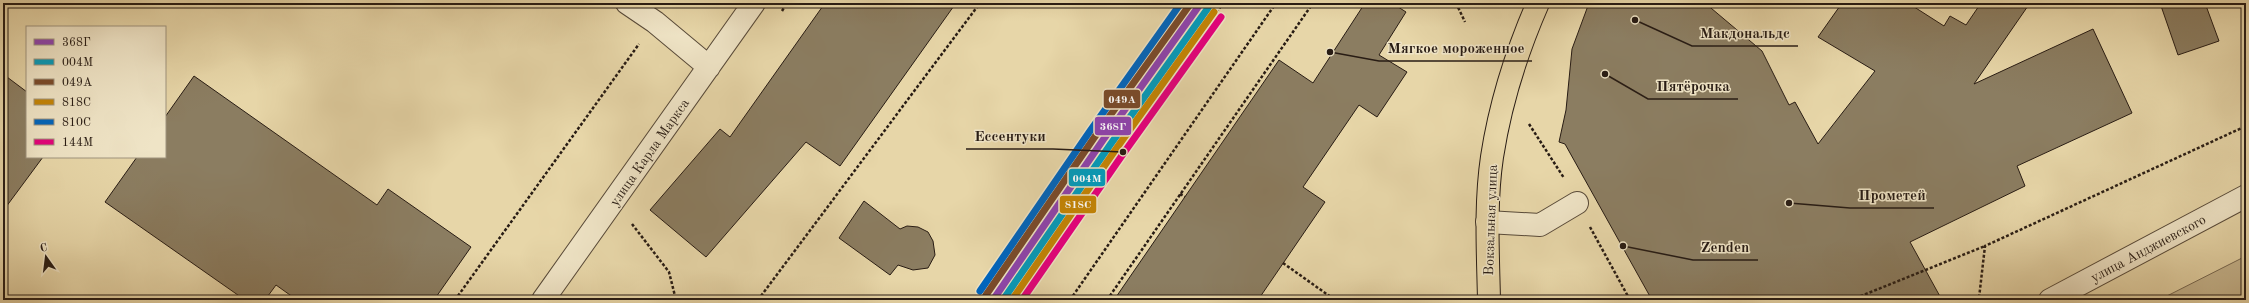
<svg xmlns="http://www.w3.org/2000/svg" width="2249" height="303" font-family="'Old Standard TT',serif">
<rect width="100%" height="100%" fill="#e7d6a8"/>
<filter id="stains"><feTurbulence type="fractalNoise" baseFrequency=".005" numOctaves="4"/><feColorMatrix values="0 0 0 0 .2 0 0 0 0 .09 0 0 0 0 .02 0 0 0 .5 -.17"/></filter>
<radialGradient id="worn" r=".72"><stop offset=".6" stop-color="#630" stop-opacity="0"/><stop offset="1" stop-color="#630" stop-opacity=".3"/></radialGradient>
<path fill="#c7b68f" stroke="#786952" d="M 2246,256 L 2246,300 L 2159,300 Z"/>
<path fill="#8b7d61" stroke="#281c14" d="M 825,3 L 956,3 L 840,166 L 806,142 L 706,257 L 650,210 L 720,129 L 730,137 Z
M 1365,3 L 1392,3 L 1406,12 L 1379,55 L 1407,72 L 1377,117 L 1359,105 L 1303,187 L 1325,202 L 1258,300 L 1114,300 L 1279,60 L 1313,83 Z
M 1589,3 L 1705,3 L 1762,51 L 1789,105 L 1795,102 L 1818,144 L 1875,71 L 1818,37 L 1842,3 L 1908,3 L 1944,26 L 1950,16 L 1966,25 L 1981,3 L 2030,3 L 1974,84 L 2093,29 L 2132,113 L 2017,166 L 2025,186 L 1910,242 L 1942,300 L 1652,300 L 1565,144 L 1559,142 L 1566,110 L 1572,49 Z
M 2160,3 L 2205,3 L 2219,41 L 2178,55 Z
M 3,74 L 27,92 L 27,157 L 43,157 L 3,211 Z
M 194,76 L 377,205 L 388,189 L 471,247 L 434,300 L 297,300 L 276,285 L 265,300 L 245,300 L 105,202 L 137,157 L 165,157 L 165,117 Z
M 864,201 L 900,229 L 907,226 L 918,227 L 928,232 L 933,241 L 935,255 L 928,268 L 913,270 L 898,265 L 890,275 L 839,238 Z"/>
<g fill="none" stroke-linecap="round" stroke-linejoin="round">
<g stroke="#584a39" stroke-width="24">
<path id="minor" d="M 627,3 L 655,22 L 709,67
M 1487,222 L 1540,225 L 1577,203
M 543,300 L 754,3
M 2050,300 L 2246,196"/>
</g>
<g stroke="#281c14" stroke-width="24">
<path id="major" d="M 1489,300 C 1488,253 1485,204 1492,157 C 1500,105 1517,51 1538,3"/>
</g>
<path stroke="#281c14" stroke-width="2.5" stroke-dasharray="3 2" stroke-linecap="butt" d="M 1456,3 L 1465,22
M 782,11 L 787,3
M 1529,124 L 1564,178
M 1180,194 L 1185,197
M 632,224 L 669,272 L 676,300
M 1590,227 L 1630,300
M 1283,263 L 1335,300
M 455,300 L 639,44
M 758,300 L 980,3
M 1017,300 L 1223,3
M 1070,300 L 1276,3
M 1107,300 L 1313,3
M 1851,300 L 1985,246
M 1975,300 L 1979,298 L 1985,246 L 2246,126"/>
<use href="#minor" stroke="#efe4c6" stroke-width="22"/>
<use href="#major" stroke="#e7d6a8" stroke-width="22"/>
<g stroke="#efe4c6" stroke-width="10">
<path id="rail-1" d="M 993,300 L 1103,140 L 1201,3"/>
</g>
<g stroke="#efe4c6" stroke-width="10">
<path id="rail-2" d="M 1003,300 L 1110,145 L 1208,8"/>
</g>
<g stroke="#efe4c6" stroke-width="10">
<path id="rail-3" d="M 986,295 L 1096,135 L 1191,3"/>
</g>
<g stroke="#efe4c6" stroke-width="10">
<path id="rail-4" d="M 1012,300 L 1116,149 L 1214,12"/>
</g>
<g stroke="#efe4c6" stroke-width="10">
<path id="rail-5" d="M 980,291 L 1090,131 L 1181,3"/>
</g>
<g stroke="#efe4c6" stroke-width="10">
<path id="rail-6" d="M 1022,300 L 1123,154 L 1221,17"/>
</g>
<use href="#rail-1" stroke="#8e44ad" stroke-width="7"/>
<use href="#rail-2" stroke="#049bbb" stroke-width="7"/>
<use href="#rail-3" stroke="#7a4b2a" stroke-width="7"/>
<use href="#rail-4" stroke="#c38405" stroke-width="7"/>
<use href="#rail-5" stroke="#0065bd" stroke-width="7"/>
<use href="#rail-6" stroke="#e5007d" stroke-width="7"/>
</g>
<g text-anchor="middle" stroke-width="3" stroke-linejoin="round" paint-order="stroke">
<g font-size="14" fill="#281c14" stroke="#efe4c6">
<text transform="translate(649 152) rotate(-55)" y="5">улица Карла Маркса</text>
<text transform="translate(1490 220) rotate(-88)" y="5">Вокзальная улица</text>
<text transform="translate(2148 248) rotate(-28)" y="5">улица Анджиевского</text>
</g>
</g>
<path fill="none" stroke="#281c14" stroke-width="1.5" d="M1635 20L1692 46H1798M1330 52L1379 61H1532M1605 74L1648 99H1738M1123 152L1053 149H966M1789 203L1850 208H1934M1623 246L1693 260H1758"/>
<g fill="#281c14" stroke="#efe4c6" stroke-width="1.5">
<circle cx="1635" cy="20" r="4"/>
<circle cx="1330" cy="52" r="4"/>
<circle cx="1605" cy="74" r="4"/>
<circle cx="1123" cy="152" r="4"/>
<circle cx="1789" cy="203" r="4"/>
<circle cx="1623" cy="246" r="4"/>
</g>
<g font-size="15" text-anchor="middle" font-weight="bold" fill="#281c14" stroke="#efe4c6" stroke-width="3" stroke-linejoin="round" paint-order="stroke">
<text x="1745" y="38">Макдональдс</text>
<text x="1456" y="53">Мягкое мороженное</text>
<text x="1693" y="91">Пятёрочка</text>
<text x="1010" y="141">Ессентуки</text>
<text x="1892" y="200">Прометей</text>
<text x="1725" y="252">Zenden</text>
</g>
<g stroke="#efe4c6" stroke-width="1.5">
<rect x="1103" y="89" width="38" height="20" rx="4" fill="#7a4b2a"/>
<rect x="1094" y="116" width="38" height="20" rx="4" fill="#8e44ad"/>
<rect x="1068" y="168" width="38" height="19" rx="4" fill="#049bbb"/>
<rect x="1059" y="195" width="38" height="19" rx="4" fill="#c38405"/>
</g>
<g font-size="11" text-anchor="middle" font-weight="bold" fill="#fff">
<text x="1122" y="103">049А</text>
<text x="1113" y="130">368Г</text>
<text x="1087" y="182">004М</text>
<text x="1078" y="208">818С</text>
</g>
<rect width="2249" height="303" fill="none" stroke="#e7d6a8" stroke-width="16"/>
<rect x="4" y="4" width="2241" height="295" fill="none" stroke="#281c14" stroke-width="2"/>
<rect x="8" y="8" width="2233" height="287" fill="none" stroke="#281c14"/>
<rect x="26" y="26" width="140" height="132" fill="#efe4c6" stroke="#9f947f"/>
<rect x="34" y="39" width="20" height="6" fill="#8e44ad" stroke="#9f947f"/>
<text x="62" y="46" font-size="12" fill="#281c14">368Г</text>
<rect x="34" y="59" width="20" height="6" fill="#049bbb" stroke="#9f947f"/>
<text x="62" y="66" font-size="12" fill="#281c14">004М</text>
<rect x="34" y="79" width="20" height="6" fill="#7a4b2a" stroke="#9f947f"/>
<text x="62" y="86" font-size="12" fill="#281c14">049А</text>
<rect x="34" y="99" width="20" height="6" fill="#c38405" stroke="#9f947f"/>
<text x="62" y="106" font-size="12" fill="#281c14">818С</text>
<rect x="34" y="119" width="20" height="6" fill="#0065bd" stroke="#9f947f"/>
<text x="62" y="126" font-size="12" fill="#281c14">810С</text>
<rect x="34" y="139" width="20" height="6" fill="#e5007d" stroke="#9f947f"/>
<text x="62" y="146" font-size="12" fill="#281c14">144М</text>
<g transform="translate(46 257) rotate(346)" stroke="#efe4c6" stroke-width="3" paint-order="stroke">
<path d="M0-3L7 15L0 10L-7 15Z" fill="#281c14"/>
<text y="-6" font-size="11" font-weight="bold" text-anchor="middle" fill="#281c14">С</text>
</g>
<rect width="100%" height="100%" filter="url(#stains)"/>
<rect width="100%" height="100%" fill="url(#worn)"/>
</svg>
